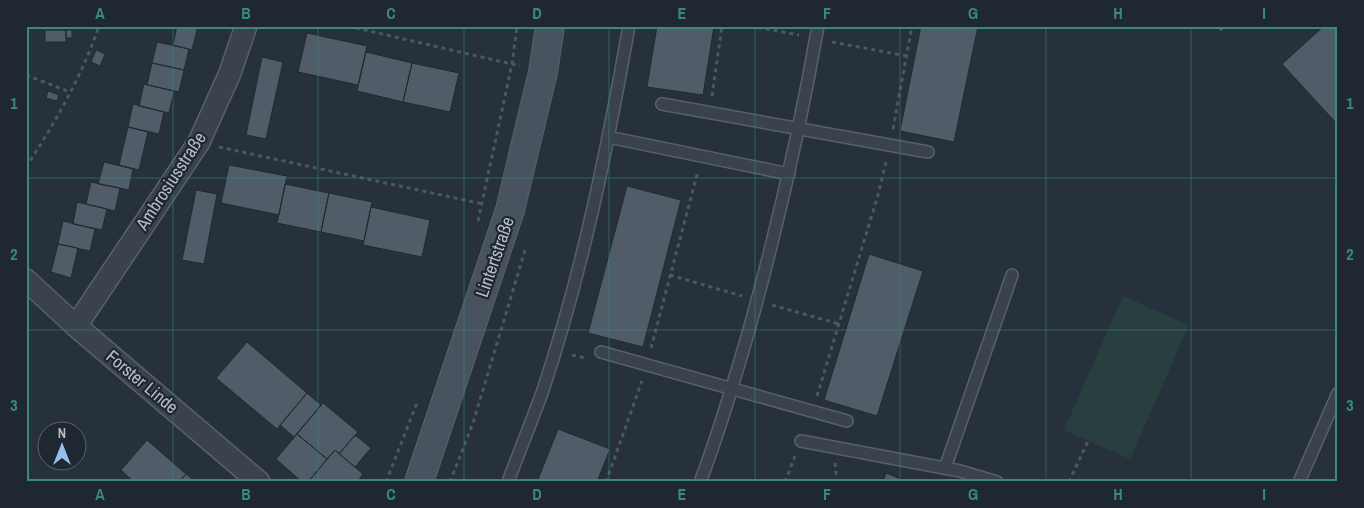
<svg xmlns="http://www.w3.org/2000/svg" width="1364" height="508" font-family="'Archivo Narrow',sans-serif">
<rect width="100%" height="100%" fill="#27313c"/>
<path fill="#293e3e" d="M 1123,296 L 1189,325 L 1130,459 L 1064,430 Z"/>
<path fill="#505c67" stroke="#212a33" d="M 43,26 L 66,26 L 66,30 L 43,30 Z
M 177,26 L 198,26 L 192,50 L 173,45 Z
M 657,26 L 714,26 L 703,95 L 647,87 Z
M 921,26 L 978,26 L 954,142 L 900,131 Z
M 1215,26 L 1227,26 L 1221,32 Z
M 1324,26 L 1338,26 L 1338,125 L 1282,64 Z
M 45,30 L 66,30 L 66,42 L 45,42 Z
M 66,30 L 72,30 L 72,38 L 66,38 Z
M 307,33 L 367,46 L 358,85 L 298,72 Z
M 157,42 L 189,49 L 184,70 L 152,63 Z
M 96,50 L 105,54 L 100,66 L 91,62 Z
M 366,52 L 412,63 L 403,102 L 357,91 Z
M 262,57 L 283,62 L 266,139 L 246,135 Z
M 152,63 L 184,70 L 179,92 L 147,85 Z
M 412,63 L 459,73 L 450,112 L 403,102 Z
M 144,84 L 174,91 L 169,113 L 139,106 Z
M 48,91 L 59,95 L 57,101 L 46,98 Z
M 133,104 L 164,112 L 159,134 L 128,127 Z
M 128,127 L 148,132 L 139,170 L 119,165 Z
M 104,162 L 133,169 L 129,190 L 98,184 Z
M 229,165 L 287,176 L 279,215 L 221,203 Z
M 91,182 L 120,188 L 115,211 L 86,204 Z
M 285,184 L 329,193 L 321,232 L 277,223 Z
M 627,186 L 681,200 L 643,347 L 588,333 Z
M 196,190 L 217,194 L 204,264 L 182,260 Z
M 329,193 L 372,202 L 364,241 L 321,232 Z
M 77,202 L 107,209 L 102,230 L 73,224 Z
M 371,207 L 430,220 L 422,257 L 363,245 Z
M 63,221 L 95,229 L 90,251 L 58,244 Z
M 58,244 L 78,248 L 71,278 L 51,272 Z
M 869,254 L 923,271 L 877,416 L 824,400 Z
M 247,342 L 307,393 L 277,429 L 216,378 Z
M 307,393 L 321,405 L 294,437 L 280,425 Z
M 323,403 L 358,432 L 339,454 L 335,450 L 327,459 L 297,434 Z
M 558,429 L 610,449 L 597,482 L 537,482 Z
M 297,434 L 327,459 L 308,482 L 302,482 L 276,459 Z
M 355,435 L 371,448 L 355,467 L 339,454 Z
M 147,440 L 186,474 L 179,482 L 134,482 L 121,470 Z
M 335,450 L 363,474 L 357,482 L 308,482 Z
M 886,473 L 908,482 L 883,482 Z
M 186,474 L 196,482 L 179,482 Z"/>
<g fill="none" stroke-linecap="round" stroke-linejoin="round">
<g stroke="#58616a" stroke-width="14">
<path id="lane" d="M 662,104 L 928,152
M 608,137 L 789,174
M 601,352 L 847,421
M 801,441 L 960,471 L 997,482
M 945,468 L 1012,275
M 508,482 C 519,452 531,423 542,393 C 582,274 607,150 629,26
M 700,482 C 719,433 734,381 749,330 C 777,229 800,129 818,26
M 1299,482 L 1338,393"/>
</g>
<g stroke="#58616a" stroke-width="24">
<path id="street" d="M 26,280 L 76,326 L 259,482
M 76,326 L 199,142 L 230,73 L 246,26"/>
</g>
<g stroke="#58616a" stroke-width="30">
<path id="secondary" d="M 419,482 L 510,210 L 543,72 L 550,26"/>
</g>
<path stroke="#485b5c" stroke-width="3" stroke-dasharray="4 4" stroke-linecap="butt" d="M 348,26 L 520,66
M 750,26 L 799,35
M 832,42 L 907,56
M 26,75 L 70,92
M 712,96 L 722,26
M 893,129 L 912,26
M 219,147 L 483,204
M 26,167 C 55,123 82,76 99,26
M 478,221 L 512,64 L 517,26
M 670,275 L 742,296
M 772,305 L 839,324
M 651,348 L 698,171
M 572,355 L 585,358
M 817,396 L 878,195 L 886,162
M 835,463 L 837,482
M 386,482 L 417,403
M 450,482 L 473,423 L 526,247
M 606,482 L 642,381
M 785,482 L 795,456
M 1069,482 L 1088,441"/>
<use href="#lane" stroke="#3a434c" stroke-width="11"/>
<use href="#street" stroke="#3a434c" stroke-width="21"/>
<use href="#secondary" stroke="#49535f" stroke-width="28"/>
</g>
<path fill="none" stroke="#398884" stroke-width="1" stroke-opacity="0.55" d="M 173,26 L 173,482M 318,26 L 318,482M 464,26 L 464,482M 609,26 L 609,482M 755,26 L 755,482M 900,26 L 900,482M 1046,26 L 1046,482M 1191,26 L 1191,482M 26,178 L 1338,178M 26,330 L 1338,330"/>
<g text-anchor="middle" stroke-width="4.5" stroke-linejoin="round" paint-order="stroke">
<g font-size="18" fill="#b6bec7" stroke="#1f2831">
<text transform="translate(171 181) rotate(-57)" y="6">Ambrosiusstraße</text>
<text transform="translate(495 257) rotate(-71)" y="6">Lintertstraße</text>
<text transform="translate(142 382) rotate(40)" y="6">Forster Linde</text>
</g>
</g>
<rect width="1364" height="508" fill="none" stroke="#1f2831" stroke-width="55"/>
<g transform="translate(62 446)"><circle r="24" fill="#1f2831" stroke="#5b646d"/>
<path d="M0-4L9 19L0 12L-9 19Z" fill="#95beee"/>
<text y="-8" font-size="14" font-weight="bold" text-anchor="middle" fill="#b6bec7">N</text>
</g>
<rect x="28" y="28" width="1308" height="452" fill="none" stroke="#398884" stroke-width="2"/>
<g font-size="16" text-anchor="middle" font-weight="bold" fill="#398884">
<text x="100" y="19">A</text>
<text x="246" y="19">B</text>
<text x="391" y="19">C</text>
<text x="537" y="19">D</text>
<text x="682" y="19">E</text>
<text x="827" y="19">F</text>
<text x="973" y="19">G</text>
<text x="1118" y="19">H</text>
<text x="1264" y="19">I</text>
<text x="14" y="109">1</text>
<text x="1350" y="109">1</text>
<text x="14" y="260">2</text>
<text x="1350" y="260">2</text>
<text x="14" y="411">3</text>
<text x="1350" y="411">3</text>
<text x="100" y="500">A</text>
<text x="246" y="500">B</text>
<text x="391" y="500">C</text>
<text x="537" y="500">D</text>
<text x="682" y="500">E</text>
<text x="827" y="500">F</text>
<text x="973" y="500">G</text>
<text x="1118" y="500">H</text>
<text x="1264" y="500">I</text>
</g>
</svg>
